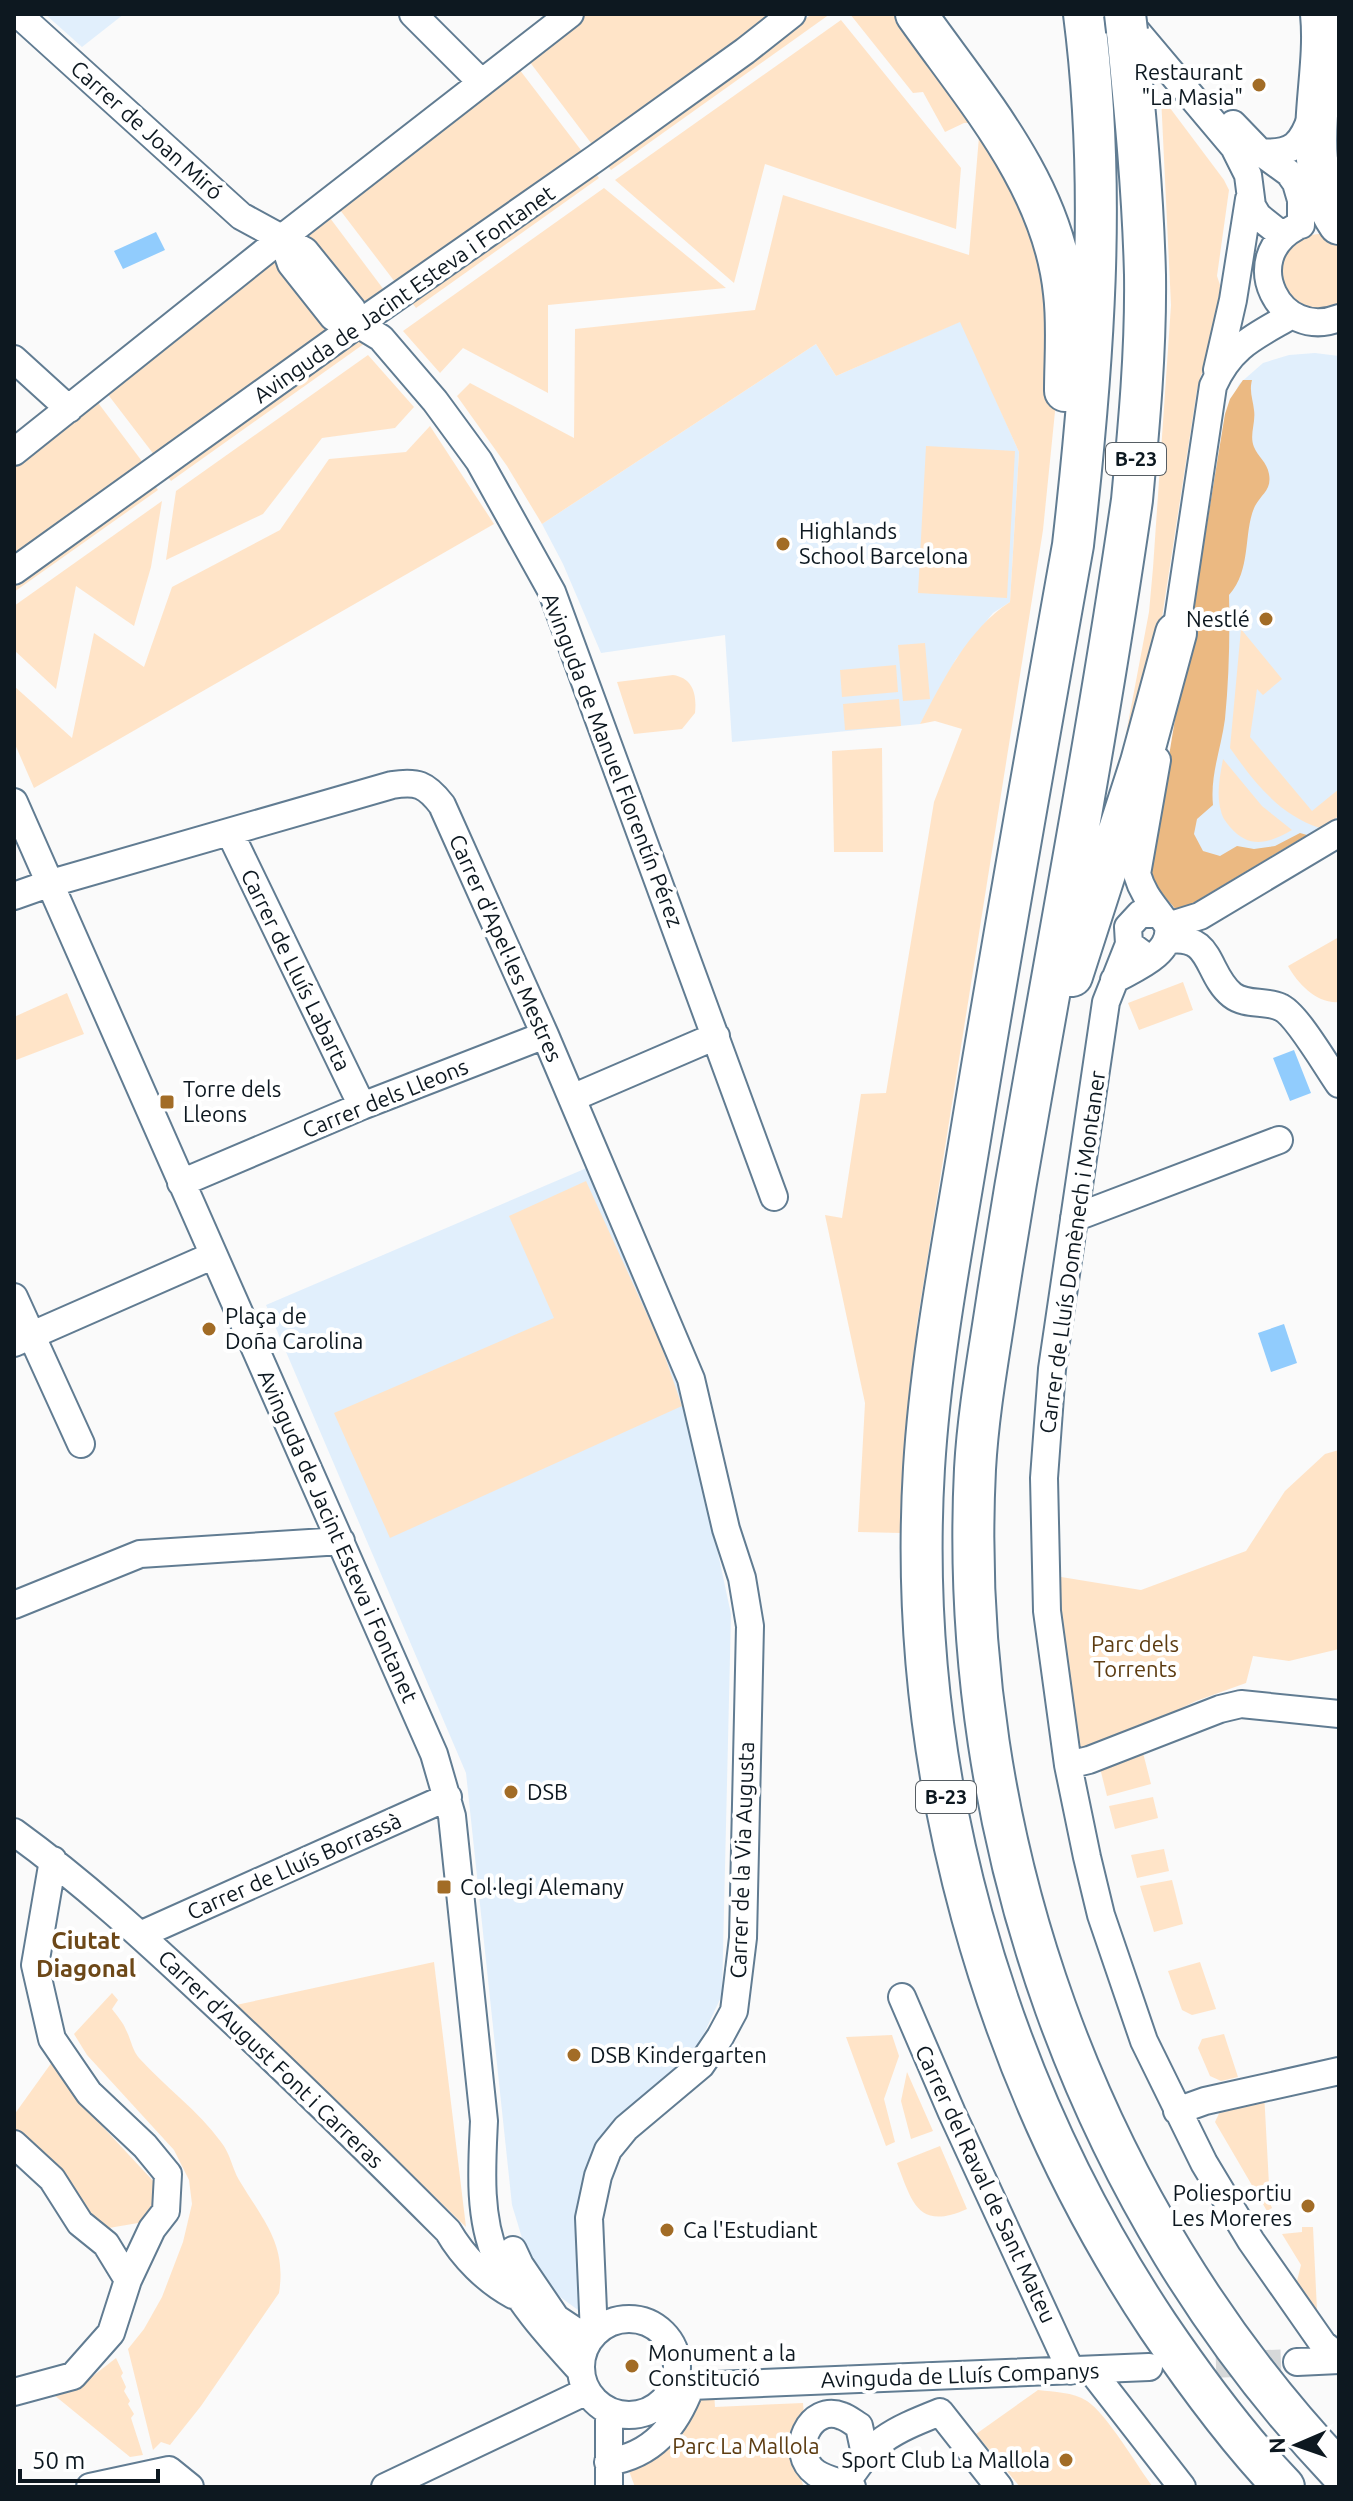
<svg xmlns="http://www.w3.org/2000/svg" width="1353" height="2501" font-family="Ubuntu,sans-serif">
<rect width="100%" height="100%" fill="#fafafa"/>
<path fill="#e1effc" d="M 45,14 L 124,14 L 82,47 Z
M 961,321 L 1019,452 L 1010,602 L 993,613 L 956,659 L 920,724 L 732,742 L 725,635 L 601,653 L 563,564 L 542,524 L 816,344 L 836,376 Z
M 1315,353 L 1339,356 L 1339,816 L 1178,912 L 1188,645 L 1225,414 L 1239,384 L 1263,363 L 1289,355 Z
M 589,1167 L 681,1381 L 731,1614 L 722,1995 L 692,2059 L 625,2118 L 580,2222 L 578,2310 L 552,2291 L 526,2251 L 512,2205 L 466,1773 L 266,1305 Z"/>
<path fill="#ffe4c8" d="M 581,14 L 767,14 L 768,21 L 594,147 L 526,57 Z
M 812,14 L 830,14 L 611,170 L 604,161 Z
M 850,14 L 901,14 L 981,123 L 964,123 L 945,132 L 923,92 L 913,93 Z
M 841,20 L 961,168 L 956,229 L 765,164 L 734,283 L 615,180 Z
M 516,65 L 584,154 L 398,286 L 337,206 Z
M 1161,96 L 1224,180 L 1229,190 L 1217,276 L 1226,303 L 1212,359 L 1201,375 L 1197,390 L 1159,637 L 1106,840 L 1149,612 L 1153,568 L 1171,305 Z
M 980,125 L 1031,208 L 1058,382 L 1043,530 L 917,1324 L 901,1533 L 858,1532 L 865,1403 L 825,1215 L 842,1218 L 861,1094 L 886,1093 L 934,802 L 962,729 L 935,721 L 920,724 C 943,680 968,629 1010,602 L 1019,452 L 960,322 L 836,376 L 816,344 L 542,524 L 507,466 L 457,396 L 470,383 L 574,438 L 575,329 L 755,310 L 783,195 L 969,255 Z
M 592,169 L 599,178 L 416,308 L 409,299 Z
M 604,188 L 726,288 L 548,305 L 548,393 L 463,348 L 440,373 L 403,331 Z
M 327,214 L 387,294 L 360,306 L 309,241 L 310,228 Z
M 1322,234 L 1339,241 L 1339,303 C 1283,337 1252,234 1322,234 Z
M 272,261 L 277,261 L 327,326 L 327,330 L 155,456 L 103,388 Z
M 355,338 L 368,341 L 171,481 L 164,472 Z
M 368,355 L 414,407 L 395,428 L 322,438 L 263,514 L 166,560 L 176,491 Z
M 93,396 L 144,464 L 14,557 L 14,458 Z
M 430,426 L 494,524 L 34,788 L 14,742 L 14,686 L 72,738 L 94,633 L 144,667 L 172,587 L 280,530 L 329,459 L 406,452 Z
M 926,446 L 1015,451 L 1007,598 L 918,593 Z
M 152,481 L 158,490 L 14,592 L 14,579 Z
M 162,501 L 151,567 L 134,626 L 76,586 L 56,689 L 14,650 L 14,606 Z
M 1241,629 L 1282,679 L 1263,695 L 1257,689 L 1250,737 L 1312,811 L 1339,789 L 1339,816 L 1320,828 C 1279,815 1254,782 1230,748 Z
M 925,643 L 930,699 L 903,701 L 898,645 Z
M 896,665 L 898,692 L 842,697 L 840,670 Z
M 673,675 C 693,678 697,694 695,713 L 682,729 L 634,734 L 617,682 Z
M 899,699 L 901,726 L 845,730 L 843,704 Z
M 882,748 L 883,852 L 834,852 L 832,751 Z
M 1223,759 L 1262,806 L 1292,830 C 1269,843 1250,850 1230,827 C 1226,822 1222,817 1221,811 C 1216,794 1220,776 1223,759 Z
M 1339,937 L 1339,1002 C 1317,1004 1298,984 1288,966 Z
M 1183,982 L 1193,1010 L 1139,1030 L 1128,1003 Z
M 67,993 L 84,1034 L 16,1060 L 14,1054 L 14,1017 Z
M 586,1181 L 661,1345 L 682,1406 L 390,1538 L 334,1413 L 554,1318 L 509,1216 Z
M 1339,1450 L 1339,1649 L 1289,1661 L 1253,1656 L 1246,1683 L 1196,1701 L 1111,1742 L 1078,1749 L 1055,1576 L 1141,1590 L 1246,1551 L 1285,1491 L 1325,1454 Z
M 1141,1745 L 1151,1784 L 1107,1796 L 1098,1760 Z
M 1153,1797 L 1158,1818 L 1115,1829 L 1109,1806 Z
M 1164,1849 L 1169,1871 L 1137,1878 L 1131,1855 Z
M 1172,1880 L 1183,1924 L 1154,1932 L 1140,1886 Z
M 434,1962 L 466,2227 L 236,2005 Z
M 1200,1962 L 1216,2009 L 1192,2015 L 1182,2010 L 1168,1971 Z
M 112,1993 L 118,2000 L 112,2009 C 117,2016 123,2022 126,2030 C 131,2039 132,2050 139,2058 C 165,2087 198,2110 221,2142 C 231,2155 232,2168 239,2180 C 263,2220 287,2244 279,2293 L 201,2406 L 170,2445 L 161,2442 L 153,2450 L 128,2349 L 144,2329 L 162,2297 L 183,2242 L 192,2204 L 189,2180 L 174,2150 L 87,2055 L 74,2034 Z
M 1224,2034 L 1238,2077 L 1221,2081 L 1210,2076 L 1198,2048 L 1202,2039 Z
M 892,2035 L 899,2056 L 884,2099 L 895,2142 L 886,2146 L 846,2037 Z
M 52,2062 L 75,2097 L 156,2184 L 156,2194 L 150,2212 L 138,2223 L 109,2228 L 96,2223 L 76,2190 L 14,2128 L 14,2115 Z
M 907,2072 L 933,2131 L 911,2139 L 901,2101 Z
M 1264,2092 L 1270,2203 L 1272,2208 L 1267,2211 L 1215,2122 L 1225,2101 Z
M 940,2146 L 967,2209 C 918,2231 912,2202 897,2163 Z
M 1302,2227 L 1313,2227 L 1317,2310 L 1297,2281 L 1301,2265 L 1282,2234 L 1302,2232 Z
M 116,2358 L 123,2373 L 121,2376 L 126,2387 L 124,2391 L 130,2401 L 128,2404 L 134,2414 L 131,2418 L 143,2455 L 130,2457 L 54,2395 L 84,2383 Z
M 1038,2390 C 1054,2392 1073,2392 1087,2401 C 1107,2414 1137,2466 1153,2487 L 1020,2487 L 976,2434 Z
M 697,2392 L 714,2392 L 715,2407 L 803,2403 L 804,2415 C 779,2442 793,2458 804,2487 L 635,2487 L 629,2471 L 678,2439 Z"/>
<path fill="#ebb982" d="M 1243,380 L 1252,380 C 1249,392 1253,399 1254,410 C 1256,423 1249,435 1254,447 C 1258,457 1267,462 1269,474 C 1272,490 1261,494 1255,506 C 1243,531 1252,570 1229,595 C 1230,635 1229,679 1225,719 C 1221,749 1210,775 1213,805 L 1197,819 L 1194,834 L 1203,851 L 1220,856 L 1237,846 L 1254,849 L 1275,846 L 1300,833 L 1307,835 L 1178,912 L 1149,878 L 1225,414 L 1230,399 Z"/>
<path fill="#91ccfd" d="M 156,232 L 165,250 L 123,269 L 114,251 Z
M 1294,1050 L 1311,1093 L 1290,1101 L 1273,1058 Z
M 1284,1324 L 1297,1363 L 1271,1372 L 1258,1333 Z"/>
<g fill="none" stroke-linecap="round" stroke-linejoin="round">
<path stroke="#d6d8d9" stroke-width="26" stroke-dasharray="26 13" stroke-linecap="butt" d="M 1177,2366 L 1297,2362"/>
<g stroke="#617c92" stroke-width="30">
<path id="minor" d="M 18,14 L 241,216 L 305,251 L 352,309 L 358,324
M 413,14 L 481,82
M 1127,20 L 1234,147 L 1248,175 L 1252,206 L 1258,216 L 1283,236
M 1233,124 L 1260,152 L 1289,173 L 1296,183 L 1301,200 L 1301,225
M 1260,152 C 1293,155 1302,144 1312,115
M 1296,227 C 1238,258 1279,342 1339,318
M 282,238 L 291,264 L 333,317 L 340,321 L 358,324 L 381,338 L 435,401 L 479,461 L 552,592 L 774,1197
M 14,359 L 69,409
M 1217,370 L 1233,300 L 1249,199
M 14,452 L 282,238 L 570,14
M 14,571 L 358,324 L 596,158 L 745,51 L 792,14
M 1174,646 L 1213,386 C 1231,345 1256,336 1292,315
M 14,802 L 434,1754 L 452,1816 L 484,2121 C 482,2164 478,2216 496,2257 C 516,2300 549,2336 581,2371
M 230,833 L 362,1106
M 14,896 L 48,884 L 392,785 C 417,781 426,784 442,805 L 545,1035 L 691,1379 L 726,1529 L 742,1578 L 750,1626 L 743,1938 L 734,2011 L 720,2037 L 701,2065 L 626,2128 L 608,2150 L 598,2176 L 589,2218 L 594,2334
M 1168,926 L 1200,916 L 1339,833
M 1169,940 C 1213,934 1206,974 1232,995 C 1246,1006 1264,1000 1280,1007 C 1296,1013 1327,1067 1339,1084
M 1129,944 L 1106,1002 L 1052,1369 L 1044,1478 L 1047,1611 L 1068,1765 L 1087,1857 L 1101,1915 L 1144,2041 L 1204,2163 L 1251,2241 L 1323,2344 L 1339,2357
M 1141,953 L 1129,944 L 1128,927 L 1140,914 L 1157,914
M 1114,980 C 1135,968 1173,954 1168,926 C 1156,907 1144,898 1137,874 L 1157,760
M 572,1098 L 716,1036
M 181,1183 L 362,1106 L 545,1035
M 1074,1218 L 1279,1140
M 14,1297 L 81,1444
M 14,1343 L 212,1256
M 14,1605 L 140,1554 L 341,1541
M 1068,1765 L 1089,1760 L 1220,1709 L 1241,1704 L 1339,1714
M 14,1832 C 83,1882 145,1939 208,1998 C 290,2074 369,2152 448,2231 C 463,2257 487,2281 513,2295
M 140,1935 L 448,1797
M 902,1997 L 952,2113 L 1071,2371
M 1177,2111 L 1205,2101 L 1339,2071
M 14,2144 L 52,2179 L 80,2223 L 106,2244 L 128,2280
M 513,2250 L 520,2265 L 556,2318 L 589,2340
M581 2367a48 48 0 1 1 96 0a48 48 0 1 1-96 0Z
M 1297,2362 L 1339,2360
M 1091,2370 L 1182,2487
M 674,2383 L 691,2386 L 1149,2367
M 14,2392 L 73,2376 L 111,2333 L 128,2280 L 152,2229 L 166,2211 L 168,2174 L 145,2146 L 89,2093 L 52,2039 L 35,1965 L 53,1860
M 609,2412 L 609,2487
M 608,2462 C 653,2455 676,2426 691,2386
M 90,2487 L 169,2470 L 190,2487
M 385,2487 L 587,2391
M 844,2487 C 872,2440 890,2432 940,2412 L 999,2487
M 852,2487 C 841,2482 826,2480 816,2473 C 787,2452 810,2403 842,2416 C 848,2418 854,2423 859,2426 L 865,2454"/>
</g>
<g stroke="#617c92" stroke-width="44">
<path id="highway" d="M 916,14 C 976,99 1053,185 1064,293 C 1068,325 1065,359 1065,391
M 1084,14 C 1107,191 1093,369 1073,545 C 1038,741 1003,937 971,1133 C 953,1244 931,1355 924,1468 C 906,1768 992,2077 1158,2326 C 1196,2382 1237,2438 1284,2487
M 1321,14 C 1328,84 1296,161 1339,224
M 1127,31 C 1135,112 1143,193 1145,275 C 1146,350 1139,425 1132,500 C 1103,700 1066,898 1031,1097 C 1018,1169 1006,1241 995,1313 C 987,1365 978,1416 975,1469 C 957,1835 1086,2204 1339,2471
M 1072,976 L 1141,762 L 1176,633"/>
</g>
<use href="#minor" stroke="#fff" stroke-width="26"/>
<use href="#highway" stroke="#fff" stroke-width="40"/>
<g stroke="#617c92" stroke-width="44" stroke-linecap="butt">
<path id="highway-bridge" d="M 1125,14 L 1127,31"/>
</g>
<use href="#highway-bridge" stroke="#fff" stroke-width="40"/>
</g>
<g fill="#a26c26" stroke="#fff" stroke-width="3">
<circle cx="1259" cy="85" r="8"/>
<circle cx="783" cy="544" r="8"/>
<circle cx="1266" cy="619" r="8"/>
<rect x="159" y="1094" width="16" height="16" rx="4"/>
<circle cx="209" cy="1329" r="8"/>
<circle cx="511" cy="1792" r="8"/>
<rect x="436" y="1879" width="16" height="16" rx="4"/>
<circle cx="574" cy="2055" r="8"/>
<circle cx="1308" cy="2206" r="8"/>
<circle cx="667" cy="2230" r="8"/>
<circle cx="632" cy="2366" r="8"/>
<circle cx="1066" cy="2460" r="8"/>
</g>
<g text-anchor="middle" stroke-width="8" stroke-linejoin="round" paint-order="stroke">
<g fill="#fff" stroke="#565d63" stroke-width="2">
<rect x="1106" y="443" width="60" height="32" rx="6"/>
<rect x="916" y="1781" width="60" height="32" rx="6"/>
</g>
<g font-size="20" font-weight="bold" fill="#0d1820">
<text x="1136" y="466">B-23</text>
<text x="946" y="1804">B-23</text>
</g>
<g font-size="22" fill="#0d1820" stroke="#fff" text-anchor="start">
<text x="1243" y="80" text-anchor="end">Restaurant<tspan x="1243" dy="25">"La Masia"</tspan></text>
<text x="799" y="539">Highlands<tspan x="799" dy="25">School Barcelona</tspan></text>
<text x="1250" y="627" text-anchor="end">Nestlé</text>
<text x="183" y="1097">Torre dels<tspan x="183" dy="25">Lleons</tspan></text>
<text x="225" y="1324">Plaça de<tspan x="225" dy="25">Doña Carolina</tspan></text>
<text x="527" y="1800">DSB</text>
<text x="460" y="1895">Col·legi Alemany</text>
<text x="590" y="2063">DSB Kindergarten</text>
<text x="1292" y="2201" text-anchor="end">Poliesportiu<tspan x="1292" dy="25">Les Moreres</tspan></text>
<text x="683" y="2238">Ca l'Estudiant</text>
<text x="648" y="2361">Monument a la<tspan x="648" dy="25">Constitució</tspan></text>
<text x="1050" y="2468" text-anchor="end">Sport Club La Mallola</text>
</g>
<g font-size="22" fill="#0d1820" stroke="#fff">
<text transform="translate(147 130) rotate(42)" y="8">Carrer de Joan Miró</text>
<text transform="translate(404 294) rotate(-35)" y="8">Avinguda de Jacint Esteva i Fontanet</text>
<text transform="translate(613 760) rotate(69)" y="8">Avinguda de Manuel Florentín Pérez</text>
<text transform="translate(506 948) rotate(66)" y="8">Carrer d'Apel·les Mestres</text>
<text transform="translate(296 970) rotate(64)" y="8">Carrer de Lluís Labarta</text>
<text transform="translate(385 1098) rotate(-22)" y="8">Carrer dels Lleons</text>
<text transform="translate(1072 1252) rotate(-82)" y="8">Carrer de Lluís Domènech i Montaner</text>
<text transform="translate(338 1536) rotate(66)" y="8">Avinguda de Jacint Esteva i Fontanet</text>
<text transform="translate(742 1860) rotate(-88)" y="8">Carrer de la Via Augusta</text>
<text transform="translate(294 1866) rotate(-24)" y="8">Carrer de Lluís Borrassà</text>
<text transform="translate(271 2059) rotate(44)" y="8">Carrer d'August Font i Carreras</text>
<text transform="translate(986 2184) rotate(65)" y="8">Carrer del Raval de Sant Mateu</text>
<text transform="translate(960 2375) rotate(-2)" y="8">Avinguda de Lluís Companys</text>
</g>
<g font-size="22" fill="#5d3c11" stroke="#fff">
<text x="1135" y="1652">Parc dels<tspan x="1135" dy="25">Torrents</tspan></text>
<text x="746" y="2454">Parc La Mallola</text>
</g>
<g font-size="24" font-weight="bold" fill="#6d4818" stroke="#fff">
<text x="86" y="1949">Ciutat<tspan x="86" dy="28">Diagonal</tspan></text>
</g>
</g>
<rect width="1353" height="2501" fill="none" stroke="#0d1820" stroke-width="32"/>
<g transform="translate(1297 2445) rotate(268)" stroke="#ffffff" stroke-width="6" paint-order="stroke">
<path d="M0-6L14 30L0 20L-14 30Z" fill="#0d1820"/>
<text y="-12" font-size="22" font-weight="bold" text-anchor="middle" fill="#0d1820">N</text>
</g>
<path d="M20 2469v12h138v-12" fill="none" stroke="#0d1820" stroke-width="4"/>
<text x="32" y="2469" font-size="24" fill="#0d1820" stroke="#ffffff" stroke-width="6" paint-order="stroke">50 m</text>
</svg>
